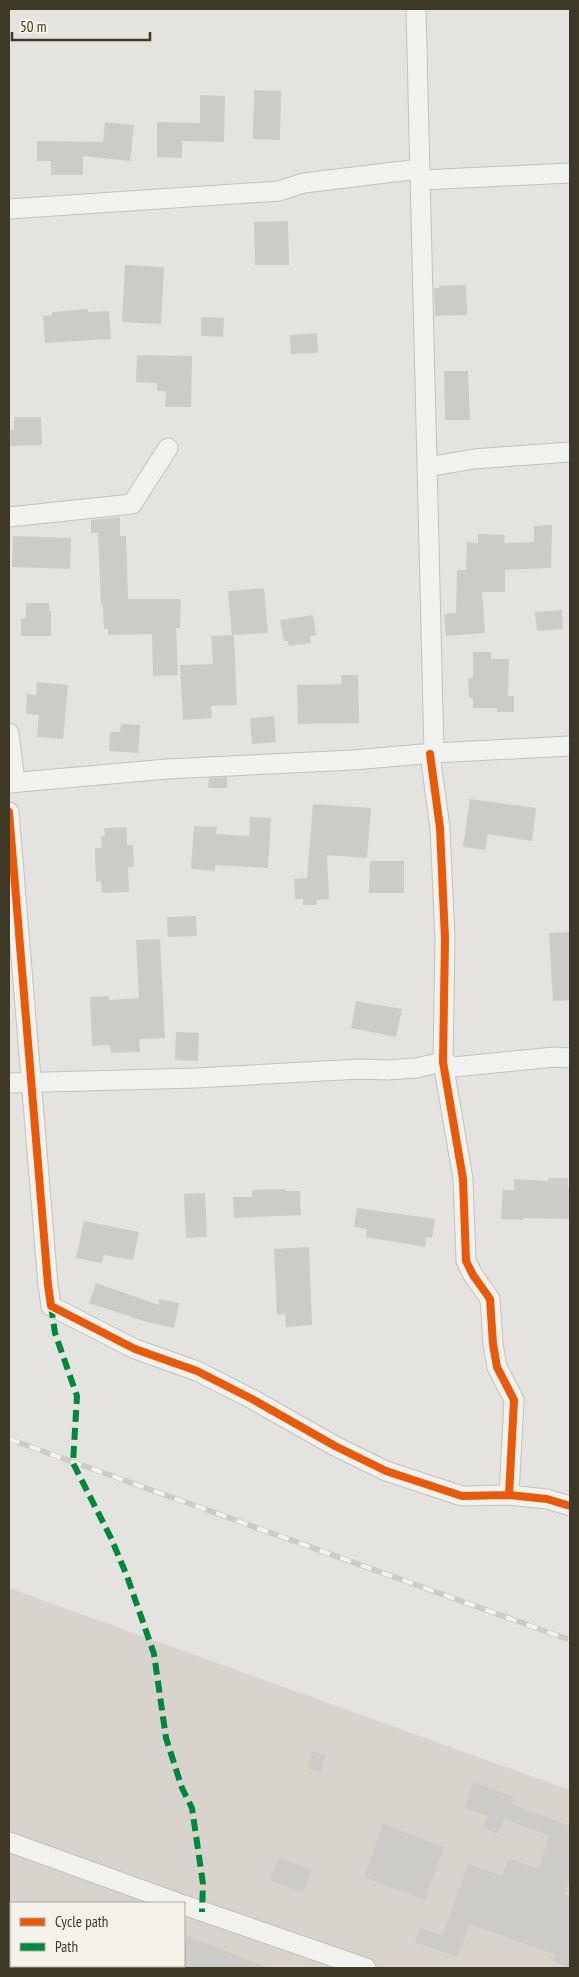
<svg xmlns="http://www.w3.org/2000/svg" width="579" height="1977" font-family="'PT Sans Narrow',sans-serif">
<rect width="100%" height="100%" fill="#e5e3df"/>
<path fill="#d8d4cd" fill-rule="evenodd" d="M 9,1588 L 570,1790 L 570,1968 L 9,1968 ZM 11,1903 L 184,1903 L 184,1966 L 11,1966 Z"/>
<path fill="#cdcbc7" d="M 254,90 L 281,91 L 280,140 L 253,139 Z
M 200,95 L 225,96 L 224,142 L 182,141 L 182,158 L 157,157 L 157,122 L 200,123 Z
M 105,122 L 134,125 L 130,161 L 83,156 L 83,175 L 51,175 L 51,161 L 37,161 L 37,141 L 103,142 Z
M 288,221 L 289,265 L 255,265 L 254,222 Z
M 125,265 L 164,267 L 161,324 L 122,322 Z
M 466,285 L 467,315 L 435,316 L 434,288 L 439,288 L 439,286 Z
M 88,309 L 88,312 L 109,311 L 111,339 L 45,343 L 43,316 L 52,315 L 52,312 Z
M 201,317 L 224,318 L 223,337 L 201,336 Z
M 317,333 L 318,353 L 291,354 L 290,335 Z
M 137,355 L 192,356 L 191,407 L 165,407 L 166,391 L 157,391 L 157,383 L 136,382 Z
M 444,371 L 468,371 L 470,420 L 445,420 Z
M 14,417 L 41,417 L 42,445 L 9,446 L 9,430 L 14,430 Z
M 120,517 L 120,536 L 126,536 L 128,599 L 181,599 L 180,628 L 176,628 L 178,675 L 153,676 L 152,634 L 108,635 L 108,629 L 104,629 L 103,605 L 101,605 L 98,533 L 91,533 L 91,520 Z
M 552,525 L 551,568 L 505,570 L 505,592 L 482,592 L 485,633 L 446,636 L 444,614 L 456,613 L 457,570 L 466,570 L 467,542 L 478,543 L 478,534 L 505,535 L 504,543 L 534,542 L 534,526 Z
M 13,536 L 71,538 L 70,569 L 12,567 Z
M 264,588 L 268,633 L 234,635 L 237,705 L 211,706 L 212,718 L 183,720 L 180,665 L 213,664 L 211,636 L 232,635 L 228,591 Z
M 26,603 L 49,603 L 49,611 L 51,611 L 51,636 L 21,636 L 21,619 L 26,618 Z
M 562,610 L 563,629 L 537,631 L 535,612 Z
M 313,615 L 316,635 L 310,636 L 311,643 L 289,646 L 288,641 L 284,641 L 280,620 Z
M 473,652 L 491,652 L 491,659 L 509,659 L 508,696 L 514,696 L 514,712 L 497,712 L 497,708 L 473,708 L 473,698 L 469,698 L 468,678 L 473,678 Z
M 341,675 L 358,675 L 359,723 L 298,724 L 297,685 L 342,684 Z
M 37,682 L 68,685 L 63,739 L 37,737 L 39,715 L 26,714 L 27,694 L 36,695 Z
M 274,716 L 276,742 L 252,744 L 250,718 Z
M 121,724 L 140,725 L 138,753 L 109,751 L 110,732 L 120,732 Z
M 227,777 L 227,788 L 208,788 L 209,778 Z
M 470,799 L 536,808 L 532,841 L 488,834 L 485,850 L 463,847 Z
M 313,804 L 371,808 L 367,858 L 327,855 L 329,899 L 317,900 L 317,905 L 303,905 L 303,899 L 295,899 L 294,879 L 307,878 Z
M 250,817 L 271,818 L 268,868 L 215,865 L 215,871 L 191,869 L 194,826 L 217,827 L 216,834 L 249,836 Z
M 127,827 L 127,845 L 133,845 L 134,867 L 128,867 L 129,892 L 102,893 L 101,881 L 96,882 L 95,848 L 102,848 L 101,837 L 105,836 L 104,828 Z
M 370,861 L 404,861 L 404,893 L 369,893 Z
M 196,916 L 197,936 L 168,937 L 167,917 Z
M 570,932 L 570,1000 L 553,1001 L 549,933 Z
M 160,939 L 165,1038 L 139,1039 L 140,1052 L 111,1053 L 110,1045 L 92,1046 L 90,997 L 109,996 L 109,1000 L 139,998 L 136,940 Z
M 356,1001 L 402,1009 L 396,1037 L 351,1028 Z
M 176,1032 L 199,1033 L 198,1061 L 175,1060 Z
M 548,1178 L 568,1178 L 568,1187 L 570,1187 L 570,1219 L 523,1218 L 523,1220 L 501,1219 L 503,1190 L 514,1190 L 514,1179 L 548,1181 Z
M 286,1189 L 286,1191 L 300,1191 L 301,1215 L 234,1218 L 233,1197 L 252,1197 L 252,1190 Z
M 205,1193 L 207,1237 L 186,1238 L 184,1194 Z
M 357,1208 L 435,1219 L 432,1238 L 426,1237 L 425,1247 L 366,1237 L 367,1229 L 354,1227 Z
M 84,1221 L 139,1232 L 133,1260 L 104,1255 L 102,1263 L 76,1258 Z
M 309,1247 L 312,1325 L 286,1327 L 285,1314 L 277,1315 L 274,1249 Z
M 96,1283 L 159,1305 L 159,1299 L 179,1303 L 174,1328 L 147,1322 L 89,1303 Z
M 312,1751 L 326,1755 L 321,1772 L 307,1768 Z
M 473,1782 L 514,1797 L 511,1804 L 570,1826 L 570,1878 L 564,1894 L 570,1896 L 570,1968 L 553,1961 L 556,1955 L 470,1924 L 457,1957 L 415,1942 L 420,1928 L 442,1936 L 468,1864 L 502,1876 L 509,1858 L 538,1869 L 550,1836 L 504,1819 L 498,1834 L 483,1828 L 488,1816 L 464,1808 Z
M 383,1824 L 444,1847 L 425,1900 L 364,1877 Z
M 279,1857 L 312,1870 L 303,1893 L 270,1880 Z
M 187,1936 L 266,1967 L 266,1968 L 184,1968 L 184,1945 Z"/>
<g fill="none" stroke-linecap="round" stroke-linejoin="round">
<g stroke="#c3c1bd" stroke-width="21">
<path id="minor" d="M 416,9 L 434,753
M 421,180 L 570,173
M 9,209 L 279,191 L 304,183 L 419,169
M 427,467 L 474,459 L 570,452
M 9,517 L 132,504 L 168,448
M 9,733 L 15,782
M 430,754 L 440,828 L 445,939 L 443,1062 L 463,1179 L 466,1261 L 473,1275 L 490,1299 L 493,1344 L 497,1367 L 514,1400 L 509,1495 L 547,1499 L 570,1506
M 9,783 L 167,769 L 353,760 L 434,753 L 570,746
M 9,812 L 48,1285 L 51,1306 L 135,1349 L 197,1371 L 252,1399 L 335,1446 L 386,1471 L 462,1496 L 509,1495
M 9,1083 L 196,1078 L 360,1069 L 388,1070 L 416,1068 L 443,1062 L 454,1067 L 554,1057 L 570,1058
M 9,1842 L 178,1903
M 184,1905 L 366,1968"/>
</g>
<use href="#minor" stroke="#f1f1ee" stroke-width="19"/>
<g stroke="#cccbc8" stroke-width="5.5">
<path id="rail" d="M 9,1439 L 570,1640"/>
</g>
<use href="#rail" stroke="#f5f2ec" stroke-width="4" stroke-dasharray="11" stroke-linecap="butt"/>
<path stroke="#00873e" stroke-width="6" stroke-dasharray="12 6" stroke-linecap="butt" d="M 51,1306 L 55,1333 L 77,1396 L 73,1463 L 111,1538 L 127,1576 L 154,1654 L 166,1738 L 182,1788 L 192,1808 L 203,1884 L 202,1912"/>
<g stroke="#f5f2ec" stroke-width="11">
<path id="cycleway" d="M 430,754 L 440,828 L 445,939 L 443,1062 L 463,1179 L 466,1261 L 473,1275 L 490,1299 L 493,1344 L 497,1367 L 514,1400 L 509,1495 L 547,1499 L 570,1506
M 9,812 L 48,1285 L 51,1306 L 135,1349 L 197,1371 L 252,1399 L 335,1446 L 386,1471 L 462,1496 L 509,1495"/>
</g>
<use href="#cycleway" stroke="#e8590c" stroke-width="8"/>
</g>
<rect width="579" height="1977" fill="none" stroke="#3e3826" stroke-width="20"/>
<rect x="10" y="1902" width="175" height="65" fill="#f5f2ec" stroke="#aca89d"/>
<rect x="20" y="1918" width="25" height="8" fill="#e8590c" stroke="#aca89d"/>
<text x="55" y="1927" font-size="15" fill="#3e3826">Cycle path</text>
<rect x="20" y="1943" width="25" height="8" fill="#00873e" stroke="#aca89d"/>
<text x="55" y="1952" font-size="15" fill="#3e3826">Path</text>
<path d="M12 32v8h138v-8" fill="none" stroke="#3e3826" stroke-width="2.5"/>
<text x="20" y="32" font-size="15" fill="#3e3826" stroke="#f5f2ec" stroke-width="4" paint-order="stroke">50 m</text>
</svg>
